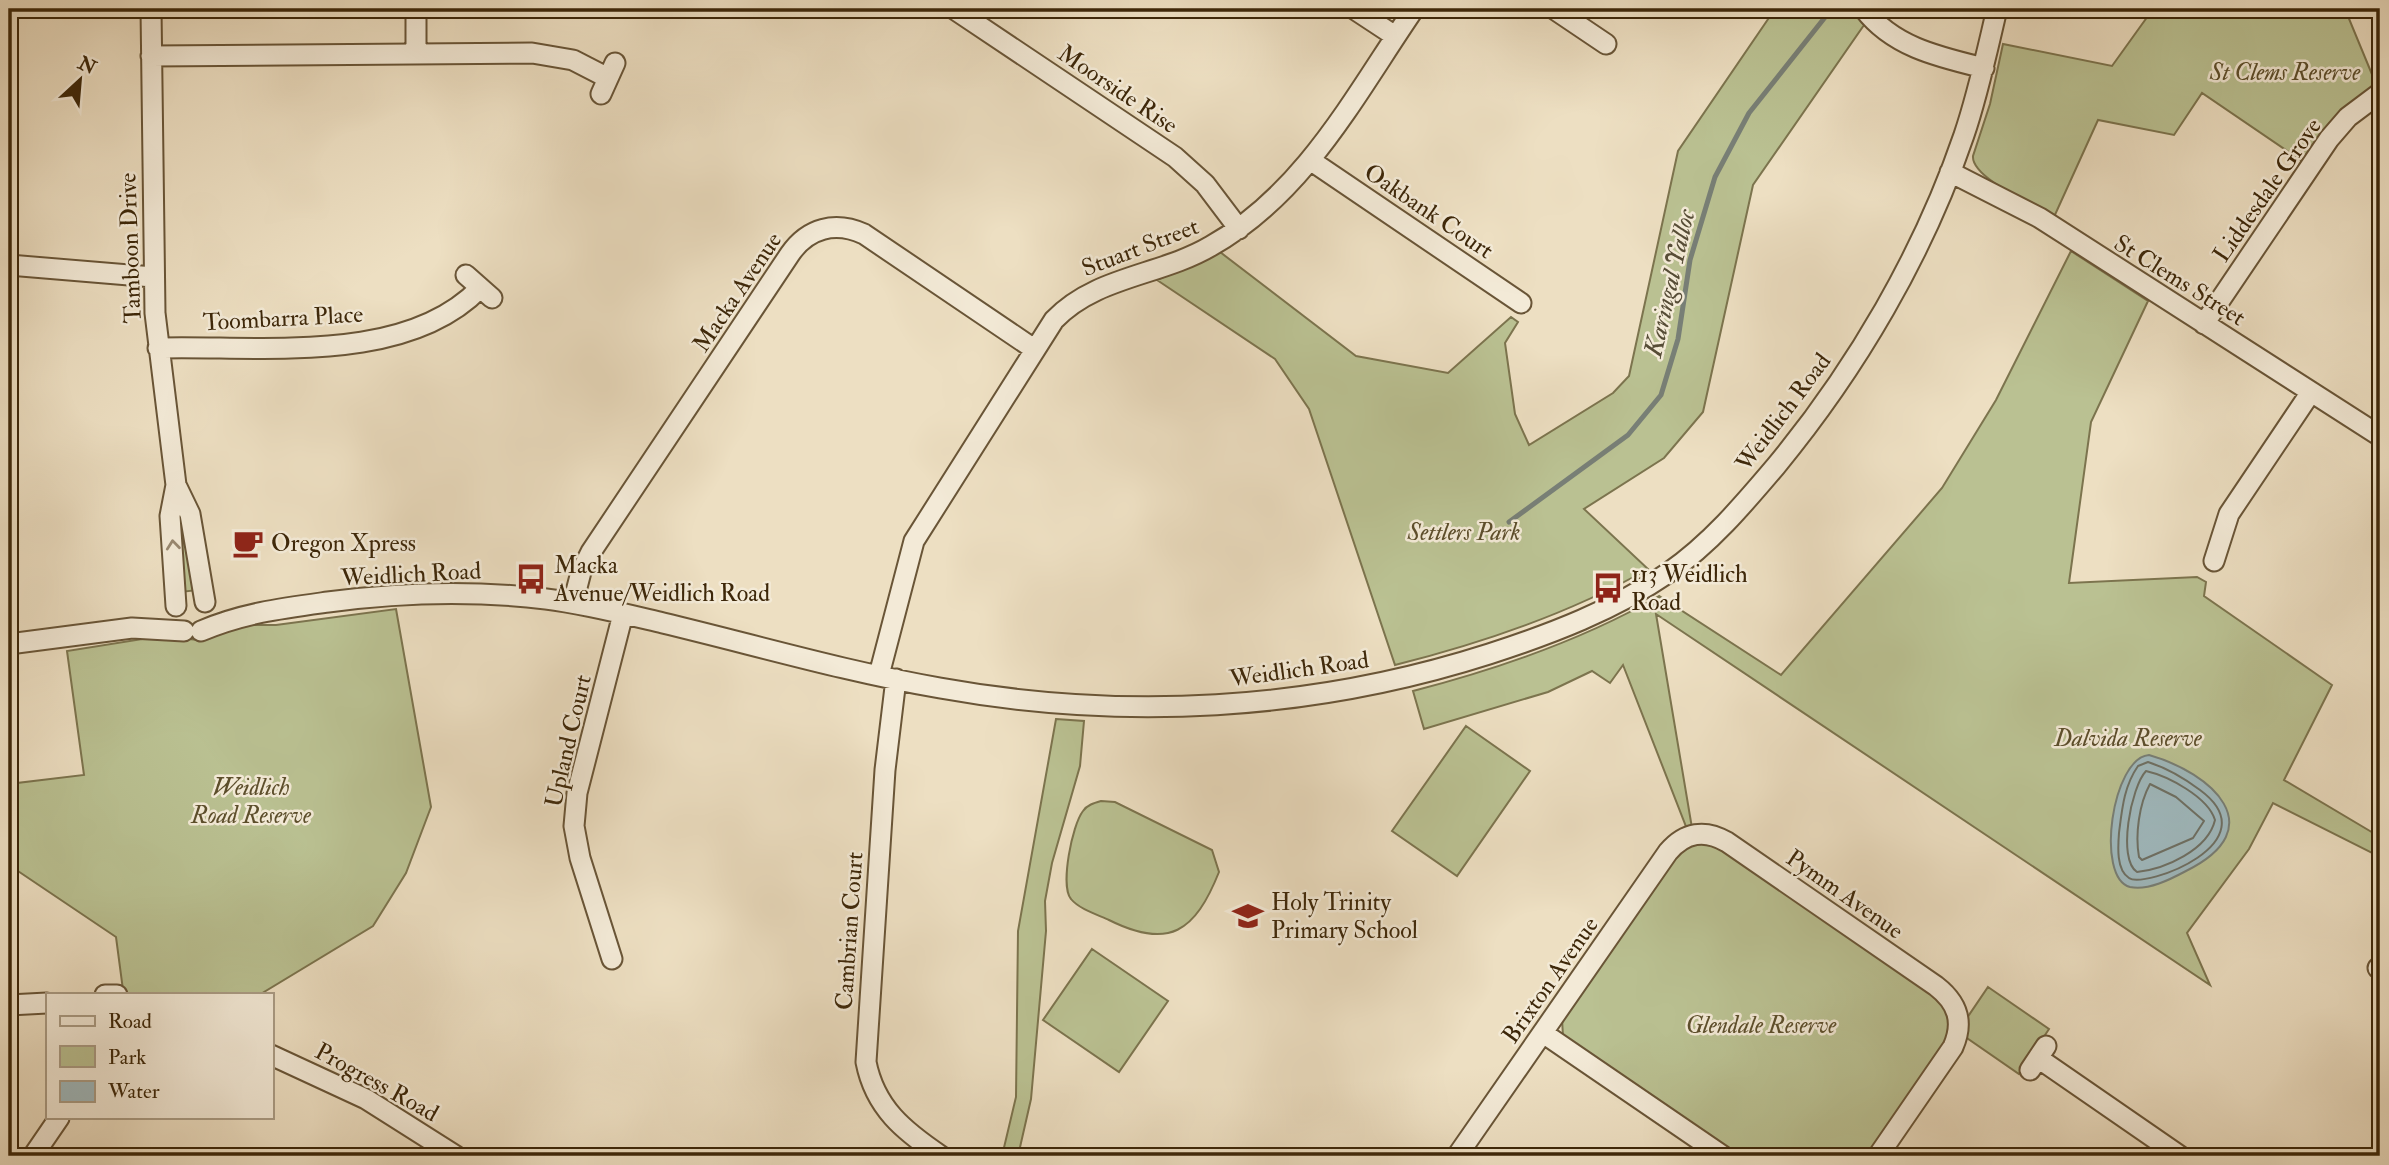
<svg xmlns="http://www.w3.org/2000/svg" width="2389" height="1165" font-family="'IM FELL Double Pica',serif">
<rect width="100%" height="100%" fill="#eddfc2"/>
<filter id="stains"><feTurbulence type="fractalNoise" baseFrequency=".00286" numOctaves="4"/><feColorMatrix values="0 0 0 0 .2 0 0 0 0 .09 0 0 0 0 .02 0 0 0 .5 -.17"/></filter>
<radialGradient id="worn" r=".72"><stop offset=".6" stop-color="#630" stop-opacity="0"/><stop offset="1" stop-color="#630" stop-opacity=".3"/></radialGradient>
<path fill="#bac192" stroke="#7c744e" stroke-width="2" d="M 1775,9 L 1852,9 L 1864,25 L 1753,185 L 1703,412 L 1664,458 L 1584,509 L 1648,569 C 1569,614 1483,643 1395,665 L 1309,409 L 1275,359 L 1157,280 L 1220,252 L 1356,356 L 1448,373 L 1511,317 L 1518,322 L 1505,343 L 1515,414 L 1529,445 L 1613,393 L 1629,376 L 1678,151 Z
M 2153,9 L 2345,9 L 2376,84 L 2340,112 L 2302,161 L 2202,93 L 2174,135 L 2098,120 L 2054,217 C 2035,205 1971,178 1973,156 L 1990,104 L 2003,44 L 2112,66 Z
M 2071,251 L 2148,301 L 2091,422 L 2069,583 L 2197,577 L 2206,582 L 2204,596 L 2332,685 L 2284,780 L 2380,837 L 2380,857 L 2273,803 L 2249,849 L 2187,933 L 2210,985 L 1656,614 L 1692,828 L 1687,829 L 1623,665 L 1610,683 L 1592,671 L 1548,692 L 1424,729 L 1413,691 C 1498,669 1583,640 1659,596 L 1781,675 L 1942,488 L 1996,400 Z
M 179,504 L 198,590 L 181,592 Z
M 396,609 L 431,807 L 406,873 L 373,926 L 259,995 L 130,995 L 123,990 L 116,937 L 9,865 L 9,784 L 84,775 L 67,651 L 161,636 L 198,640 L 230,625 L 276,625 Z
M 1056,719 L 1084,721 L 1080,766 L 1052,863 L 1045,901 L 1046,931 L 1031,1099 L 1018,1156 L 1002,1156 L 1016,1097 L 1018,931 Z
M 1466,726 L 1530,771 L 1457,876 L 1392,831 Z
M 1101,801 L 1115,802 L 1212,850 L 1219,872 C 1195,932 1169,950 1109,920 C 1098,915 1079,909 1071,899 C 1060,886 1072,825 1083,811 C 1087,805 1094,803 1101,801 Z
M 1713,842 L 1935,994 L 1950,1010 L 1949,1039 L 1870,1156 L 1734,1156 L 1563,1036 L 1562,1019 L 1674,854 L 1687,844 Z
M 1092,949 L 1168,1001 L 1119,1072 L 1043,1020 Z
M 1988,987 L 2049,1029 L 2019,1074 L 1964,1036 L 1967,1018 Z"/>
<path fill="#9fb9be" stroke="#787f76" stroke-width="2" d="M 2149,755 C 2212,773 2273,828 2186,871 C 2171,879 2148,891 2130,887 C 2095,878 2112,758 2149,755 Z"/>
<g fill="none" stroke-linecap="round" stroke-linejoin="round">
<path stroke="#6e7064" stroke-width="2" d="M 2148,762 C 2167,768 2184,778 2200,790 C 2272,843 2144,889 2129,878 C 2116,870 2118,846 2119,833 C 2122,809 2124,786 2138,766 Z
M 2146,771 C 2168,776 2208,797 2215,820 C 2208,850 2165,869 2137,872 C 2117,859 2131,787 2146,771 Z
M 2150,784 L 2176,797 L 2204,821 L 2193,838 L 2142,860 L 2139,857 C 2135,835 2139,804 2150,784 Z"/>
<path stroke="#787f76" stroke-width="5" d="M 1509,522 L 1628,435 L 1661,395 L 1678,339 L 1690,260 L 1715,177 L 1749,113 L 1826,16"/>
<g stroke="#695537" stroke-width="23">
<path id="minor" d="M 151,9 L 155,313 L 176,485 L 190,514 L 205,602
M 416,9 L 416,53
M 954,9 L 1175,157 L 1205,184 L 1239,229
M 1354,9 L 1395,36
M 1554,9 L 1606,44
M 1864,9 C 1893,47 1939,57 1984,68
M 151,56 L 532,53 L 573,60 L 608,78
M 601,94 L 615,63
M 1310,160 L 1521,303
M 1950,172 L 2040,218 L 2380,436
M 9,265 L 153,277
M 466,275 L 492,298
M 2204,324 L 2329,139 L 2348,117 L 2380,93
M 158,348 C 258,345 405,366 480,288
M 176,485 L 170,516 L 176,606
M 2214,561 L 2229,514 L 2311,392
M 573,603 L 581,572 L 591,552 L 790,254 C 808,228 835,221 864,234 L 1034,349
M 201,631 C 243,613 284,608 328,602 C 402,592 472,590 546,599 C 586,604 625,614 663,623 C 755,645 847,672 940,688 C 1123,721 1311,711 1489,654 C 1551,634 1614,610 1668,573 C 1710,544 1743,505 1776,466 C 1856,369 1923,255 1964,135 C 1978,94 1987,51 1997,9
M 9,644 L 132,628 L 184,631
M 879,675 L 914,541 L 1054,320 C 1096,276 1160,276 1211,246 C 1305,193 1355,95 1414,9
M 896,679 L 885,770 L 866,1062 C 875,1108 904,1131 941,1156
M 612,959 L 580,858 L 574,826 L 577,793 L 623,614
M 2378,968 L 2380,966
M 105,995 L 117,995
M 9,1005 L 47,1003
M 1543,1033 L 1723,1156
M 271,1055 L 366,1099 L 456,1156
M 2038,1058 L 2180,1156
M 2030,1070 L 2046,1046
M 33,1156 L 59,1118
M 1457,1156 L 1668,852 C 1685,832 1705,829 1727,842 L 1936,986 C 1958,1003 1964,1022 1953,1047 L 1878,1156"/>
</g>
<use href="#minor" stroke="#f3ead7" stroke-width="19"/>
</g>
<defs><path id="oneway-chevron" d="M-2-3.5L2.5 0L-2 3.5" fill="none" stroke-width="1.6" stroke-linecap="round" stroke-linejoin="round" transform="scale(1.75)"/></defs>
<use stroke="#988870" href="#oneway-chevron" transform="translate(173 545) rotate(-96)"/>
<defs>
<g id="cafe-bare" transform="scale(2.415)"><path d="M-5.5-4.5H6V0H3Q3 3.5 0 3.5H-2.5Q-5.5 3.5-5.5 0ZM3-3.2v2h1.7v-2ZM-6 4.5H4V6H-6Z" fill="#8f2418" stroke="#f3ead7" stroke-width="2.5" paint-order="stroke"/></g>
<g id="bus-bare" transform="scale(2.415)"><path d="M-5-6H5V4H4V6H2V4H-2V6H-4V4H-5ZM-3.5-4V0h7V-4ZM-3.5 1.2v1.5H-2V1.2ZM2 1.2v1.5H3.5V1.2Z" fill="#8f2418" stroke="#f3ead7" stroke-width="2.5" paint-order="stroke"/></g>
<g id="school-bare" transform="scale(2.415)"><path d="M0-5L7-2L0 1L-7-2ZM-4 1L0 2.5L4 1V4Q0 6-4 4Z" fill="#8f2418" stroke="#f3ead7" stroke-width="2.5" paint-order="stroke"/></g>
</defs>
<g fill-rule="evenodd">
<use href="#cafe-bare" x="248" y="543"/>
<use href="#bus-bare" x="531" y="579"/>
<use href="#bus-bare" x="1608" y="588"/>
<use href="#school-bare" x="1248" y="916"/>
</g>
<g text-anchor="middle" stroke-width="5" stroke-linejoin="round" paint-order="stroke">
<g font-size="24" font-style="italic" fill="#5c4e2b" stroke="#f3ead7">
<text x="2285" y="80">St Clems Reserve</text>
<text x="1464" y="540">Settlers Park</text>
<text x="2128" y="746">Dalvida Reserve</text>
<text x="251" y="795">Weidlich<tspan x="251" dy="28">Road Reserve</tspan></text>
<text x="1761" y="1033">Glendale Reserve</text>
</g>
<g font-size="24" fill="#3d2709" stroke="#f3ead7">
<text transform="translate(1118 89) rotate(34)" y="8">Moorside Rise</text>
<text transform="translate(2267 190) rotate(-55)" y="8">Liddesdale Grove</text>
<text transform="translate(1429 211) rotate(34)" y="8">Oakbank Court</text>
<text transform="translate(1140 247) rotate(-21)" y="8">Stuart Street</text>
<text transform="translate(130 248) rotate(-92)" y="8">Tamboon Drive</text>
<text transform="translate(2180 280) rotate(32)" y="8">St Clems Street</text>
<text transform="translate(737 292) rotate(-56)" y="8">Macka Avenue</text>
<text transform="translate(283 318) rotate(-3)" y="8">Toombarra Place</text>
<text transform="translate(1783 412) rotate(-53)" y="8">Weidlich Road</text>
<text transform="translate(411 574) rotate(-3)" y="8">Weidlich Road</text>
<text transform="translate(1299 669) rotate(-8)" y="8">Weidlich Road</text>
<text transform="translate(568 741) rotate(-77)" y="8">Upland Court</text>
<text transform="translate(1845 894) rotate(35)" y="8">Pymm Avenue</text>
<text transform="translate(849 931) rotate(-86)" y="8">Cambrian Court</text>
<text transform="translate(1550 980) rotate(-55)" y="8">Brixton Avenue</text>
<text transform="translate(377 1082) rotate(29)" y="8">Progress Road</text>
</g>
<g font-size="24" fill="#3d2709" stroke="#f3ead7" text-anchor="start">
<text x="271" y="551">Oregon Xpress</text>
<text x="554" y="573">Macka<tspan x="554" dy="28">Avenue/Weidlich Road</tspan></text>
<text x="1631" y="582">113 Weidlich<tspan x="1631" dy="28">Road</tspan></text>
<text x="1271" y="910">Holy Trinity<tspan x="1271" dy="28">Primary School</tspan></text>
</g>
<g font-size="26" font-style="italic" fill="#564c36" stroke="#f3ead7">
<text transform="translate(1669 283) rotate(-77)" y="9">Karingal Yalloc</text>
</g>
</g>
<rect width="2389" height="1165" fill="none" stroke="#eddfc2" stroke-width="35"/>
<rect x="10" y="10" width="2368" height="1144" fill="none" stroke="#3d2709" stroke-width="3.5"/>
<rect x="18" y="18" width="2354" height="1130" fill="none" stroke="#3d2709" stroke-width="2"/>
<rect x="46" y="993" width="228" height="126" fill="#f3ead7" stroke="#aa9c85" stroke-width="2"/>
<rect x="60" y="1016" width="35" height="10" fill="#f3ead7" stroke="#aa9c85" stroke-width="2"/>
<text x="108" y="1028" font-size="21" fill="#3d2709">Road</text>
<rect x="60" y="1046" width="35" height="21" fill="#bac192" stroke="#aa9c85" stroke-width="2"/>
<text x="108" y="1064" font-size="21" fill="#3d2709">Park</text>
<rect x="60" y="1081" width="35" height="21" fill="#9fb9be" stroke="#aa9c85" stroke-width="2"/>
<text x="108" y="1098" font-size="21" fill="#3d2709">Water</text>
<g transform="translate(80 80) rotate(26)" stroke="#f3ead7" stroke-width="5" paint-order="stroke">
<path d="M0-5L12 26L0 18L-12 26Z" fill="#3d2709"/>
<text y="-10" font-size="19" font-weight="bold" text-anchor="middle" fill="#3d2709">N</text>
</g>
<rect width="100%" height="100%" filter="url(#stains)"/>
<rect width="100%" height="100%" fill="url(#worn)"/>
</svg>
